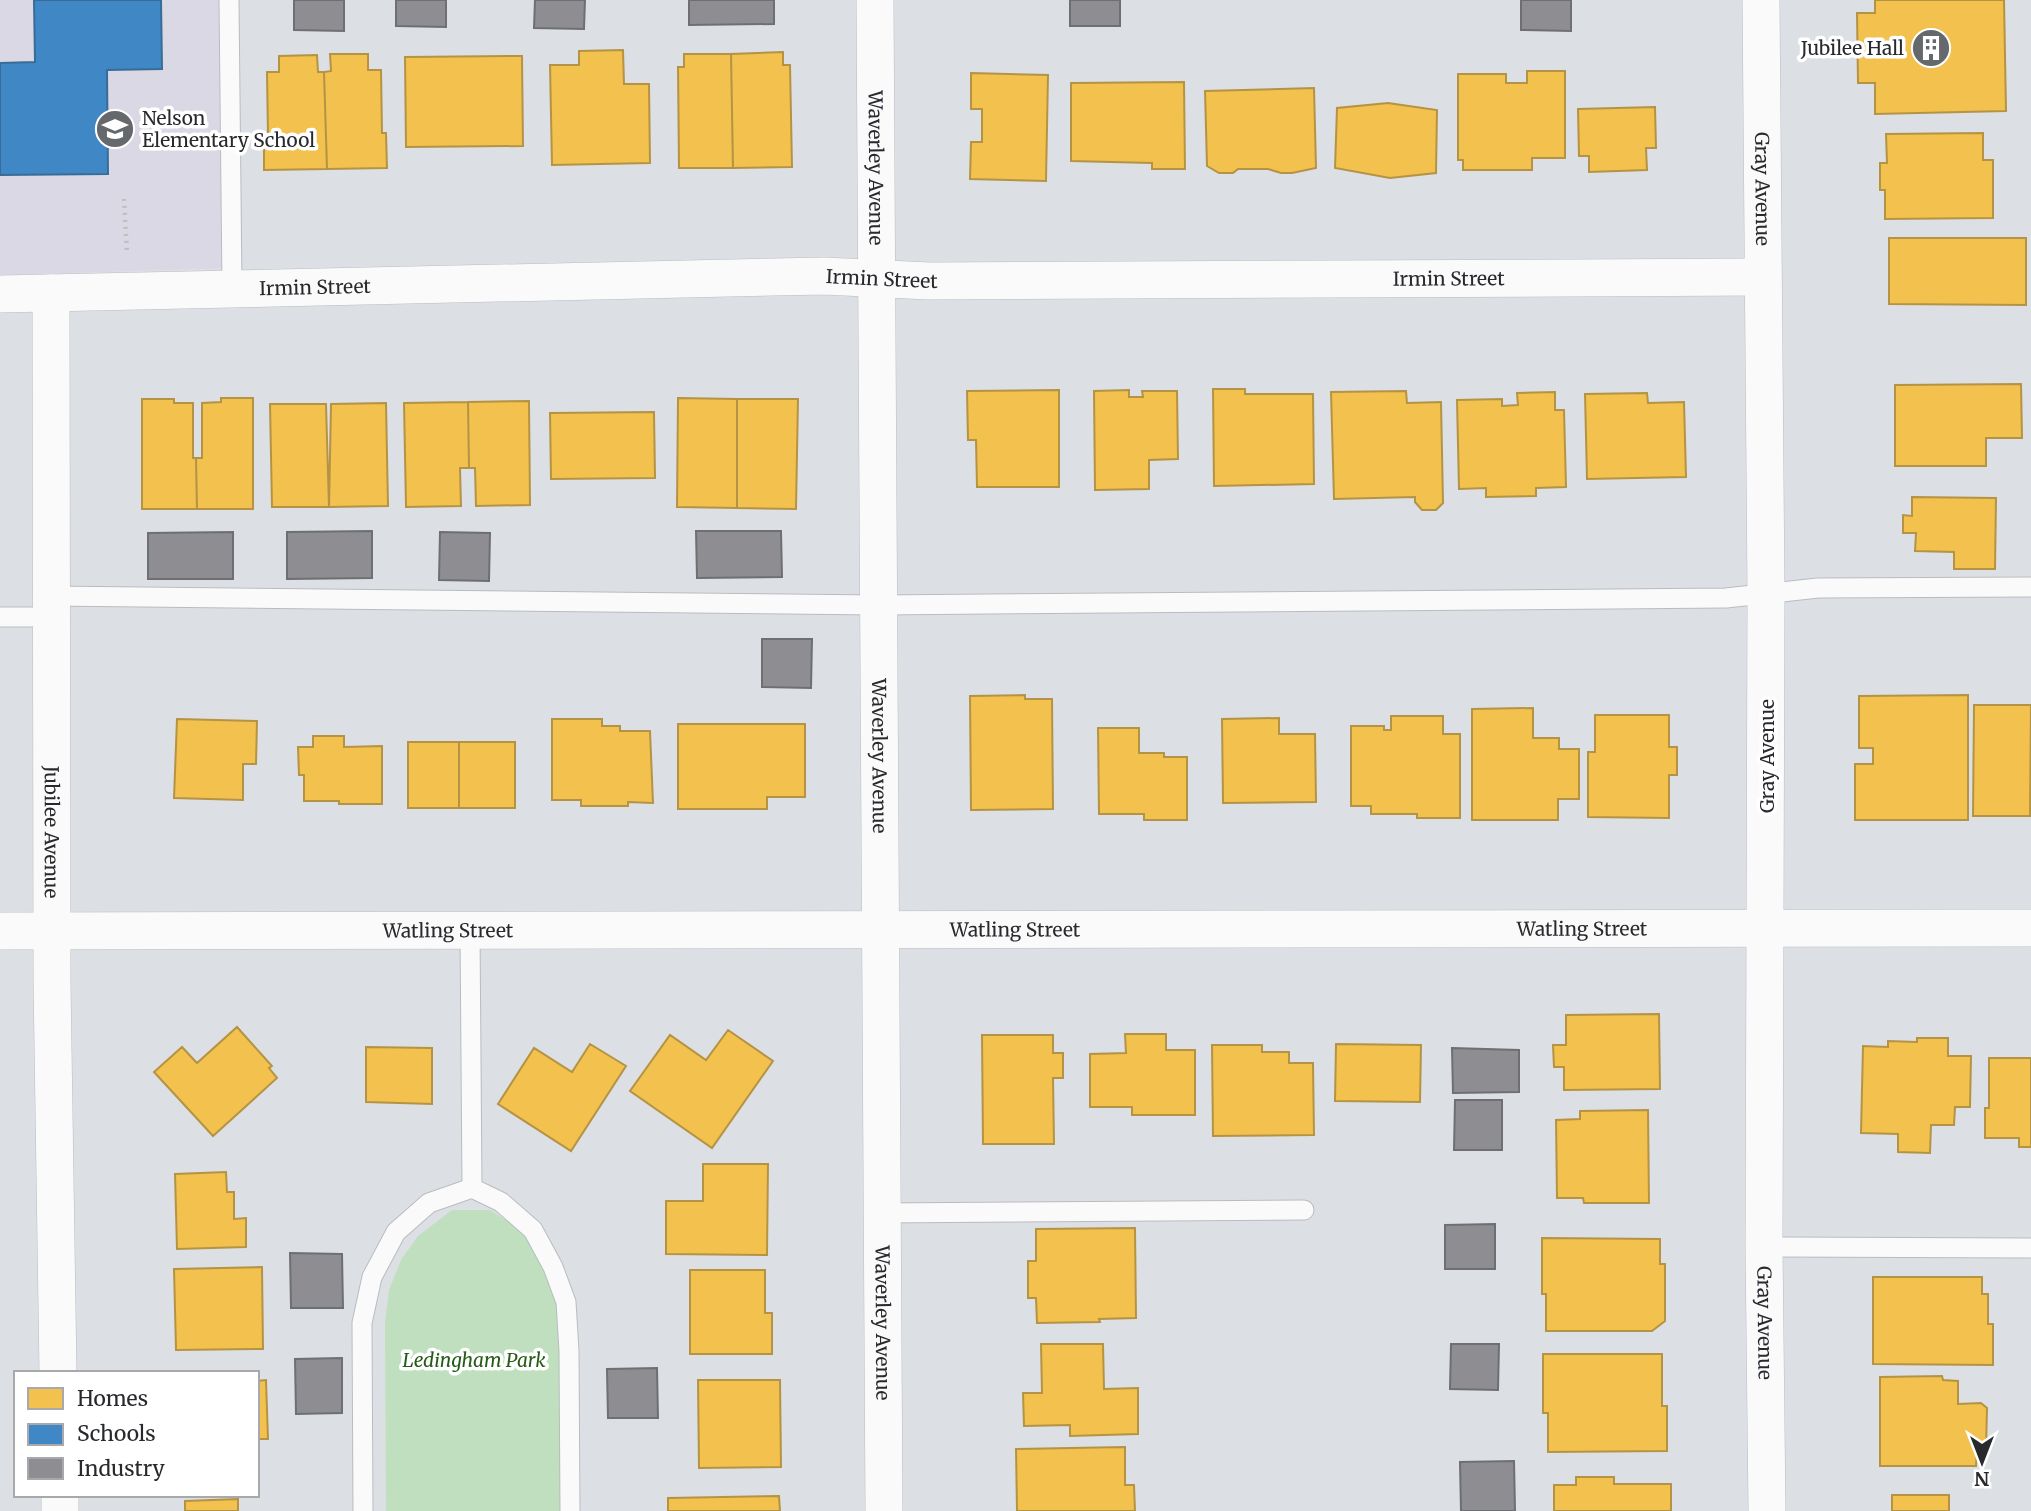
<svg xmlns="http://www.w3.org/2000/svg" width="2031" height="1511" font-family="Merriweather,serif">
<rect width="100%" height="100%" fill="#dce0e4"/>
<path fill="#dbd8e5" d="M 0,0 L 229,0 L 232,268 L 0,275 Z"/>
<path fill="#c0dfbe" d="M 452,1210 L 490,1210 L 519,1229 L 540,1256 L 553,1284 L 562,1323 L 561,1511 L 386,1511 L 385,1323 L 389,1290 L 401,1260 L 418,1236 Z"/>
<path fill="#f2c14e" stroke="#b59344" stroke-width="2" d="M 1875,0 L 2004,0 L 2006,111 L 1875,114 L 1875,83 L 1858,83 L 1857,13 L 1875,13 Z
M 623,50 L 624,84 L 649,84 L 650,163 L 552,165 L 550,65 L 579,65 L 579,51 Z
M 783,52 L 783,65 L 790,65 L 792,167 L 733,168 L 731,54 Z
M 330,54 L 368,54 L 368,70 L 381,70 L 382,133 L 386,133 L 387,168 L 327,169 L 324,72 L 331,71 Z
M 684,54 L 731,54 L 733,168 L 679,168 L 678,67 L 684,67 Z
M 317,55 L 318,72 L 324,72 L 327,169 L 264,170 L 264,136 L 268,136 L 267,72 L 279,72 L 279,56 Z
M 522,56 L 523,146 L 406,147 L 405,57 Z
M 1527,71 L 1565,71 L 1565,158 L 1532,158 L 1532,170 L 1463,170 L 1463,160 L 1458,160 L 1458,74 L 1506,74 L 1506,83 L 1527,83 Z
M 971,73 L 1048,75 L 1046,181 L 970,179 L 971,142 L 982,142 L 982,109 L 971,109 Z
M 1184,82 L 1185,169 L 1152,169 L 1152,163 L 1071,161 L 1071,83 Z
M 1314,88 L 1316,168 L 1292,173 L 1281,173 L 1268,169 L 1238,169 L 1233,173 L 1219,173 L 1207,166 L 1205,91 Z
M 1388,103 L 1437,110 L 1436,173 L 1390,178 L 1335,168 L 1337,108 Z
M 1655,107 L 1656,148 L 1646,148 L 1647,170 L 1589,172 L 1589,156 L 1579,156 L 1578,109 Z
M 1983,133 L 1983,160 L 1993,160 L 1993,218 L 1885,219 L 1885,190 L 1880,190 L 1880,163 L 1887,163 L 1886,134 Z
M 1889,238 L 2026,238 L 2026,305 L 1889,304 Z
M 2021,384 L 2022,438 L 1986,438 L 1986,466 L 1895,466 L 1895,385 Z
M 1213,389 L 1245,389 L 1245,394 L 1313,394 L 1314,484 L 1214,486 Z
M 1059,390 L 1059,487 L 977,487 L 976,440 L 968,440 L 967,391 Z
M 1129,390 L 1129,397 L 1143,397 L 1142,391 L 1177,391 L 1178,459 L 1149,460 L 1149,489 L 1095,490 L 1094,391 Z
M 1406,391 L 1407,403 L 1441,402 L 1443,503 L 1436,510 L 1422,510 L 1415,502 L 1415,497 L 1334,499 L 1331,392 Z
M 1555,392 L 1555,410 L 1564,410 L 1566,487 L 1536,488 L 1536,496 L 1486,497 L 1486,488 L 1459,489 L 1457,400 L 1502,399 L 1502,406 L 1518,405 L 1517,393 Z
M 1647,393 L 1648,403 L 1684,402 L 1686,477 L 1587,479 L 1585,394 Z
M 221,398 L 253,398 L 253,509 L 197,509 L 196,458 L 202,458 L 202,403 L 221,402 Z
M 678,398 L 737,399 L 737,508 L 677,507 Z
M 142,399 L 174,399 L 174,403 L 193,403 L 193,458 L 196,458 L 197,509 L 142,509 Z
M 737,399 L 798,399 L 796,509 L 737,508 Z
M 529,401 L 530,505 L 476,506 L 475,468 L 469,468 L 468,402 Z
M 468,402 L 469,468 L 460,468 L 461,506 L 406,507 L 404,403 Z
M 386,403 L 388,506 L 329,507 L 331,404 Z
M 270,404 L 326,404 L 329,507 L 272,507 Z
M 654,412 L 655,478 L 551,479 L 550,413 Z
M 1912,497 L 1996,498 L 1995,569 L 1954,569 L 1954,552 L 1915,551 L 1916,533 L 1903,533 L 1903,515 L 1912,516 Z
M 1025,695 L 1025,699 L 1052,699 L 1053,809 L 971,810 L 970,696 Z
M 1968,695 L 1968,820 L 1855,820 L 1855,764 L 1873,764 L 1873,748 L 1859,748 L 1859,696 Z
M 1974,705 L 2031,705 L 2030,816 L 1973,816 Z
M 1533,708 L 1533,738 L 1559,738 L 1559,749 L 1579,749 L 1579,799 L 1558,799 L 1558,820 L 1472,820 L 1472,709 Z
M 1595,715 L 1669,715 L 1669,747 L 1677,747 L 1677,775 L 1669,775 L 1669,818 L 1588,817 L 1588,752 L 1595,752 Z
M 1391,716 L 1443,716 L 1443,734 L 1460,734 L 1460,818 L 1417,818 L 1417,814 L 1371,814 L 1371,806 L 1351,806 L 1351,726 L 1384,726 L 1384,730 L 1391,730 Z
M 1279,718 L 1279,734 L 1315,734 L 1316,802 L 1223,803 L 1222,719 Z
M 177,719 L 257,721 L 256,764 L 243,764 L 243,800 L 174,798 Z
M 552,719 L 602,719 L 602,726 L 620,726 L 620,731 L 650,731 L 653,803 L 628,802 L 628,806 L 581,806 L 581,800 L 552,800 Z
M 678,724 L 805,724 L 805,797 L 767,797 L 767,809 L 678,809 Z
M 1098,728 L 1139,728 L 1139,753 L 1164,753 L 1164,757 L 1187,757 L 1187,820 L 1144,820 L 1144,814 L 1099,814 Z
M 313,736 L 344,736 L 344,747 L 382,746 L 382,804 L 339,804 L 339,801 L 304,801 L 304,775 L 299,775 L 298,747 L 313,747 Z
M 408,742 L 459,742 L 459,808 L 408,808 Z
M 459,742 L 515,742 L 515,808 L 459,808 Z
M 1659,1014 L 1660,1089 L 1564,1090 L 1564,1067 L 1554,1067 L 1553,1045 L 1566,1045 L 1566,1015 Z
M 237,1027 L 272,1066 L 269,1068 L 277,1078 L 213,1136 L 154,1072 L 182,1047 L 197,1063 Z
M 728,1030 L 773,1061 L 712,1148 L 630,1091 L 670,1035 L 706,1060 Z
M 1125,1034 L 1166,1034 L 1166,1050 L 1195,1050 L 1195,1115 L 1132,1115 L 1132,1107 L 1090,1107 L 1090,1054 L 1126,1053 Z
M 982,1035 L 1053,1035 L 1053,1053 L 1063,1053 L 1063,1078 L 1053,1078 L 1054,1144 L 983,1144 Z
M 1917,1038 L 1948,1038 L 1948,1056 L 1971,1056 L 1970,1107 L 1955,1107 L 1954,1125 L 1931,1125 L 1930,1153 L 1898,1152 L 1898,1134 L 1861,1133 L 1863,1046 L 1888,1047 L 1888,1041 L 1917,1042 Z
M 590,1044 L 626,1066 L 571,1151 L 498,1104 L 534,1048 L 572,1072 Z
M 1336,1044 L 1421,1045 L 1420,1102 L 1335,1101 Z
M 1212,1045 L 1262,1045 L 1262,1052 L 1289,1052 L 1289,1063 L 1313,1063 L 1314,1135 L 1213,1136 Z
M 366,1047 L 432,1048 L 432,1104 L 366,1102 Z
M 1989,1058 L 2031,1058 L 2031,1147 L 2019,1147 L 2019,1138 L 1985,1138 L 1985,1108 L 1989,1108 Z
M 1648,1110 L 1649,1203 L 1584,1203 L 1583,1198 L 1557,1198 L 1556,1120 L 1580,1119 L 1580,1111 Z
M 703,1164 L 768,1164 L 767,1255 L 666,1254 L 666,1201 L 703,1201 Z
M 226,1172 L 227,1192 L 234,1192 L 234,1219 L 246,1218 L 246,1247 L 177,1249 L 175,1174 Z
M 1135,1228 L 1136,1318 L 1099,1319 L 1100,1322 L 1037,1323 L 1036,1298 L 1028,1298 L 1028,1261 L 1036,1261 L 1036,1229 Z
M 1542,1238 L 1660,1239 L 1660,1264 L 1665,1264 L 1665,1321 L 1652,1331 L 1546,1331 L 1546,1294 L 1542,1294 Z
M 262,1267 L 263,1349 L 176,1350 L 174,1269 Z
M 690,1270 L 765,1270 L 765,1313 L 772,1313 L 772,1354 L 690,1354 Z
M 1873,1277 L 1982,1277 L 1982,1294 L 1988,1294 L 1988,1324 L 1993,1324 L 1993,1365 L 1873,1364 Z
M 1041,1344 L 1103,1344 L 1104,1389 L 1138,1388 L 1138,1434 L 1070,1436 L 1070,1425 L 1024,1426 L 1023,1393 L 1042,1393 Z
M 1543,1354 L 1662,1354 L 1662,1406 L 1667,1406 L 1667,1451 L 1548,1452 L 1548,1413 L 1543,1413 Z
M 1942,1376 L 1943,1380 L 1958,1381 L 1958,1404 L 1981,1403 L 1987,1408 L 1986,1450 L 1977,1451 L 1976,1466 L 1880,1466 L 1880,1377 Z
M 266,1380 L 268,1439 L 257,1439 L 257,1381 Z
M 698,1380 L 780,1380 L 781,1467 L 699,1468 Z
M 1125,1447 L 1125,1485 L 1134,1485 L 1135,1511 L 1017,1511 L 1016,1449 Z
M 1576,1477 L 1614,1477 L 1614,1484 L 1671,1484 L 1671,1511 L 1554,1511 L 1554,1485 L 1576,1485 Z
M 1892,1495 L 1949,1495 L 1949,1511 L 1892,1511 Z
M 779,1496 L 780,1511 L 668,1511 L 668,1498 Z
M 238,1499 L 238,1511 L 185,1511 L 185,1501 Z"/>
<path fill="#3f88c5" stroke="#386c97" stroke-width="2" d="M 34,0 L 161,0 L 162,69 L 107,70 L 108,174 L 0,175 L 0,63 L 35,62 Z"/>
<path fill="#8d8d92" stroke="#6e6f73" stroke-width="2" d="M 294,0 L 344,0 L 344,31 L 294,30 Z
M 396,0 L 446,0 L 446,27 L 396,26 Z
M 535,0 L 585,0 L 584,29 L 534,28 Z
M 689,0 L 774,0 L 774,24 L 689,25 Z
M 1070,0 L 1120,0 L 1120,26 L 1070,26 Z
M 1521,0 L 1571,0 L 1571,31 L 1521,30 Z
M 372,531 L 372,578 L 287,579 L 287,532 Z
M 696,531 L 781,531 L 782,577 L 697,578 Z
M 233,532 L 233,579 L 148,579 L 148,533 Z
M 440,532 L 490,533 L 489,581 L 439,580 Z
M 762,639 L 812,639 L 811,688 L 762,687 Z
M 1452,1048 L 1519,1050 L 1519,1092 L 1453,1093 Z
M 1455,1100 L 1502,1100 L 1502,1150 L 1454,1150 Z
M 1495,1224 L 1495,1269 L 1445,1269 L 1445,1225 Z
M 290,1253 L 342,1254 L 343,1308 L 291,1308 Z
M 1451,1344 L 1499,1344 L 1498,1390 L 1450,1389 Z
M 342,1358 L 342,1413 L 296,1414 L 295,1359 Z
M 657,1368 L 658,1418 L 608,1418 L 607,1369 Z
M 1514,1461 L 1515,1511 L 1461,1511 L 1460,1462 Z"/>
<g fill="none" stroke-linecap="round" stroke-linejoin="round">
<g stroke="#b9bcbf" stroke-width="21">
<path id="lane" d="M 229,0 L 232,288
M 51,596 L 879,605 L 1726,598 L 1818,588 L 2031,587
M 0,617 L 51,617
M 472,1188 L 501,1202 L 533,1230 L 553,1267 L 566,1302 L 569,1351 L 570,1511
M 882,1213 L 1304,1210
M 1764,1247 L 2031,1248
M 363,1511 L 362,1323 L 372,1277 L 396,1232 L 429,1203 L 472,1188 L 470,930"/>
</g>
<g stroke="#b9bcbf" stroke-width="38">
<g id="street">
<path id="s1" d="M 875,0 L 884,1511"/>
<path id="s2" d="M 1761,0 L 1766,593 L 1764,1247 L 1767,1511"/>
<path id="s3" d="M 51,293 L 52,981 L 58,1373"/>
<path id="s4" d="M 0,294 L 824,276 L 929,281 L 1762,277"/>
<path id="s5" d="M 0,931 L 2031,928"/>
<path d="M 60,1495 L 60,1511"/>
</g>
</g>
<path stroke="#bebfc0" stroke-width="4.5" stroke-dasharray="2 5" stroke-linecap="butt" d="M 124,199 L 127,253"/>
<use href="#lane" stroke="#fafafb" stroke-width="19"/>
<use href="#street" stroke="#fafafb" stroke-width="37"/>
</g>
<defs>
<g id="building-disc" transform="scale(2.0125)"><circle r="9.5" fill="#66696c" stroke="#fff"/><path d="M-4-6H4V6H1V3H-1V6H-4ZM-2.5-4.3h1.7v1.8h-1.7ZM.8-4.3h1.7v1.8H.8ZM-2.5-1h1.7V.8h-1.7ZM.8-1h1.7V.8H.8Z" fill="#fff"/></g>
<g id="school-disc" transform="scale(2.0125)"><circle r="9.5" fill="#66696c" stroke="#fff"/><path d="M0-5L7-2L0 1L-7-2ZM-4 1L0 2.5L4 1V4Q0 6-4 4Z" fill="#fff"/></g>
</defs>
<g fill-rule="evenodd">
<use href="#building-disc" x="1931" y="48"/>
<use href="#school-disc" x="115" y="129"/>
</g>
<g text-anchor="middle" stroke-width="7" stroke-linejoin="round" paint-order="stroke">
<g font-size="19" fill="#27292c" stroke="#fff" text-anchor="end">
<text x="1904" y="55">Jubilee Hall</text>
<text x="142" y="125" text-anchor="start">Nelson<tspan x="142" dy="22">Elementary School</tspan></text>
</g>
<g font-size="19" fill="#27292c" stroke="#fff">
<text dy="7" stroke="none"><textPath href="#s1" startOffset="168">Waverley Avenue</textPath></text>
<text dy="7" stroke="none"><textPath href="#s2" startOffset="189">Gray Avenue</textPath></text>
<text dy="7" stroke="none"><textPath href="#s4" startOffset="882">Irmin Street</textPath></text>
<text dy="7" stroke="none"><textPath href="#s4" startOffset="1449">Irmin Street</textPath></text>
<text dy="7" stroke="none"><textPath href="#s4" startOffset="315">Irmin Street</textPath></text>
<text dy="7" stroke="none"><textPath href="#s1" startOffset="756">Waverley Avenue</textPath></text>
<text transform="translate(1767 756) rotate(-90)" y="7">Gray Avenue</text>
<text dy="7" stroke="none"><textPath href="#s3" startOffset="539">Jubilee Avenue</textPath></text>
<text dy="7" stroke="none"><textPath href="#s5" startOffset="448">Watling Street</textPath></text>
<text dy="7" stroke="none"><textPath href="#s5" startOffset="1015">Watling Street</textPath></text>
<text dy="7" stroke="none"><textPath href="#s5" startOffset="1582">Watling Street</textPath></text>
<text dy="7" stroke="none"><textPath href="#s1" startOffset="1323">Waverley Avenue</textPath></text>
<text dy="7" stroke="none"><textPath href="#s2" startOffset="1323">Gray Avenue</textPath></text>
</g>
<g font-size="19" font-style="italic" fill="#255b17" stroke="#fff">
<text x="474" y="1367">Ledingham Park</text>
</g>
</g>
<rect x="14" y="1371" width="245" height="126" fill="#ffffff" stroke="#a9a9ab" stroke-width="2"/>
<rect x="28" y="1388" width="35" height="21" fill="#f2c14e" stroke="#a9a9ab" stroke-width="2"/>
<text x="77" y="1406" font-size="21" fill="#27292c">Homes</text>
<rect x="28" y="1424" width="35" height="21" fill="#3f88c5" stroke="#a9a9ab" stroke-width="2"/>
<text x="77" y="1441" font-size="21" fill="#27292c">Schools</text>
<rect x="28" y="1458" width="35" height="21" fill="#8d8d92" stroke="#a9a9ab" stroke-width="2"/>
<text x="77" y="1476" font-size="21" fill="#27292c">Industry</text>
<g transform="translate(1982 1462) rotate(180)" stroke="#ffffff" stroke-width="5" paint-order="stroke">
<path d="M0-5L12 26L0 18L-12 26Z" fill="#27292c"/>
<text y="-10" font-size="19" font-weight="bold" text-anchor="middle" fill="#27292c">N</text>
</g>
</svg>
